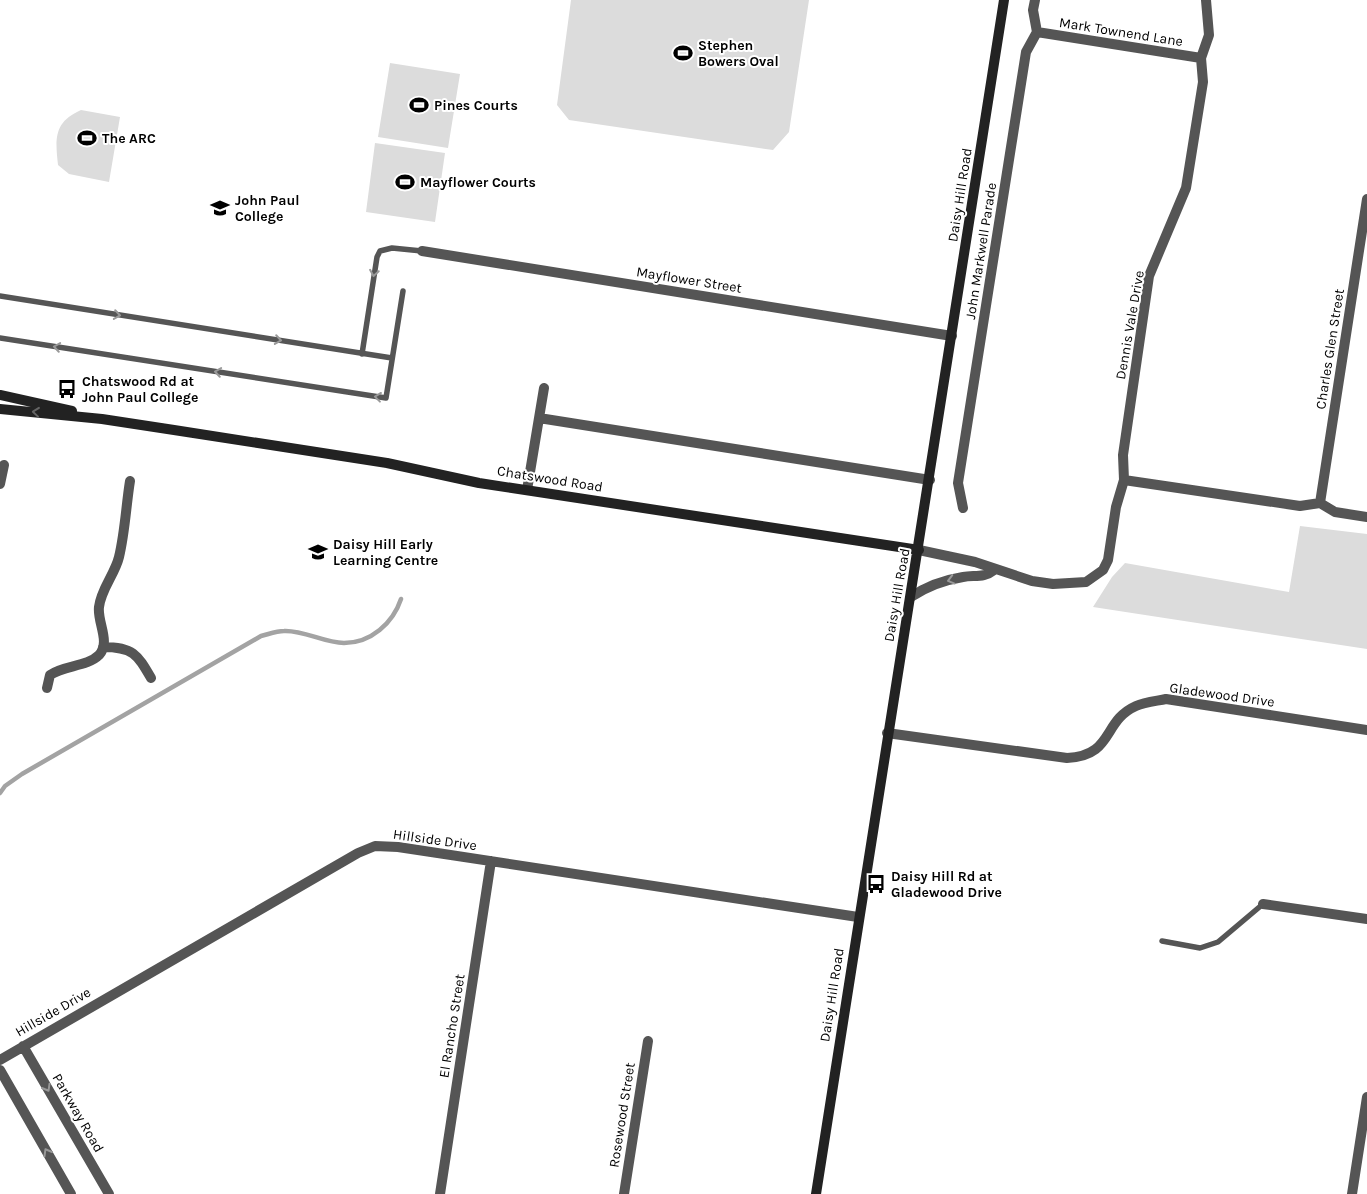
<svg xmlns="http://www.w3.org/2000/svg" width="1367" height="1194" viewBox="0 0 1367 1194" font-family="Karla,sans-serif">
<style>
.green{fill:#dcdcdc}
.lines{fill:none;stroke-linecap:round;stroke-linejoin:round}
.stream{stroke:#a3a3a3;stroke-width:4.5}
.lane{stroke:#555;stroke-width:5.5}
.street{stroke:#555;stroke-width:10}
.secondary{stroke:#222;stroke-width:10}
.oneway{stroke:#999}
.oneway2{stroke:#646464}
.labels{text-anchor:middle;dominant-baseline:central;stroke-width:4;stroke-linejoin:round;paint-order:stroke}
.street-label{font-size:14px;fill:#000;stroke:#fff}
.poi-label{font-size:14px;font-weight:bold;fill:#000;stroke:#fff;text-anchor:start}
</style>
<rect width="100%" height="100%" fill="#fff"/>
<!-- green -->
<path class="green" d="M571 0H809L789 132 773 150 569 120 557 105Z
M390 63 460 74 448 148 378 137Z
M81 110 120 117 109 182 69 174 58 165C55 138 54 122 81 110Z
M375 143 445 153 435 222 366 212Z
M1300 526 1367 534V649L1093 607 1112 577 1125 563 1289 592Z"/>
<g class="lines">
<!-- stream -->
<path class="stream" d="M0 793 5 786 22 774 261 636C269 634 277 631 284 631 304 630 324 643 344 643 371 643 393 623 401 599"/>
<!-- lane -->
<path class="lane" d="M0 296 392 358
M0 338 386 398 403 291
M362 354 377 257 380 251 392 248 422 251
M1162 941 1200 948 1218 942 1263 904"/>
<!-- street -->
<path class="street" d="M1037 32 1201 58
M422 251 952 336
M539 418 544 388
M1124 480 1300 506 1320 503 1335 512 1367 517
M0 484 4 465
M527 490 539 418 930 480
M1320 503 1367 199
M963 508 958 483 1026 52 1037 32 1033 10 1035 0
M919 550 975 562 1032 581 1053 584 1086 582 1103 570 1108 560 1116 507 1124 480 1123 455 1149 276 1186 188 1203 82 1201 58 1209 35 1206 0
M911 597C927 586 944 580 963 577 975 575 984 578 994 570
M103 647C133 647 137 654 151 678
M47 688 50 675C64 665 87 667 99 655 111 642 97 622 99 607 101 589 115 574 119 557 125 532 126 506 130 481
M887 733 1067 758C1114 756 1102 721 1136 706 1145 702 1157 701 1166 699L1367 730
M1263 904 1367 919
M23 1046 109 1194
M0 1060 358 853 375 846 398 847 858 917
M0 1070 71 1194
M440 1194 491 861
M624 1194 648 1041
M1352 1194 1367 1097"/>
<!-- secondary -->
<path class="secondary" d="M0 395 72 411
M0 409 102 419 174 430 387 463 479 483 919 550
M816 1194 1004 0"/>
</g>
<!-- one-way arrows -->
<defs><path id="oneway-chevron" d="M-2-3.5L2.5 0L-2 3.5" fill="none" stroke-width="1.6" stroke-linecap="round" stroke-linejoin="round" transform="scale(1.25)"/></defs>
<g class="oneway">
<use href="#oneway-chevron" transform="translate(374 273) rotate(99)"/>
<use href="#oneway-chevron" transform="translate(117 315) rotate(9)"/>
<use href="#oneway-chevron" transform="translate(278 340) rotate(9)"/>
<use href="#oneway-chevron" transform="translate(57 347) rotate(-171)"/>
<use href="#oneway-chevron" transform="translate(218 372) rotate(-171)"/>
<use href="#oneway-chevron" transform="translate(378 397) rotate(-173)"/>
<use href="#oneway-chevron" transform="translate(951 580) rotate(165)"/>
<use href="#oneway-chevron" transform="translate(47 1088) rotate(60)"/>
<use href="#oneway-chevron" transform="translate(47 1152) rotate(-120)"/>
</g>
<use class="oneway2" href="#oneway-chevron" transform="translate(36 412) rotate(-174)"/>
<!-- icons -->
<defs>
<g id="stadium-bare" transform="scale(1.5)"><path d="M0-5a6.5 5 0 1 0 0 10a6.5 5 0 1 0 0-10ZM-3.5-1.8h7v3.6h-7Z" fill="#000" stroke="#fff" stroke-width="2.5" paint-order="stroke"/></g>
<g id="school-bare" transform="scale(1.5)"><path d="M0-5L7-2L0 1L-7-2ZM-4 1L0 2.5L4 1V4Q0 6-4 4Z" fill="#000" stroke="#fff" stroke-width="2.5" paint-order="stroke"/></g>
<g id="bus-bare" transform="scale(1.5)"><path d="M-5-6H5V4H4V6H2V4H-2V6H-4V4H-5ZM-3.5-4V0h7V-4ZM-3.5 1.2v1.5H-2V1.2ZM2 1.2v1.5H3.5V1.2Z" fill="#000" stroke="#fff" stroke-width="2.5" paint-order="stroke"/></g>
</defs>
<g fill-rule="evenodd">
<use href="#stadium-bare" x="683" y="53"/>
<use href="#stadium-bare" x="419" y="105"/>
<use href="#stadium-bare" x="87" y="138"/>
<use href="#stadium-bare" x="405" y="182"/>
<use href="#school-bare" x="220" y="208"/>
<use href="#bus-bare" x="67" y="389"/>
<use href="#school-bare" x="318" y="552"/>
<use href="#bus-bare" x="876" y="884"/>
</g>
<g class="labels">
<!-- street labels -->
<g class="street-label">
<text transform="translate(1121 32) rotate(9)">Mark Townend Lane</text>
<text transform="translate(960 195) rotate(-81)">Daisy Hill Road</text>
<text transform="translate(981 251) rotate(-81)">John Markwell Parade</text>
<text transform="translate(689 280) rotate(9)">Mayflower Street</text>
<text transform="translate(1130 325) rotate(-80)">Dennis Vale Drive</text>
<text transform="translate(1330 349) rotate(-81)">Charles Glen Street</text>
<text transform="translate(550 479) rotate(9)">Chatswood Road</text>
<text transform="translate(897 595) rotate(-80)">Daisy Hill Road</text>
<text transform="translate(1222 695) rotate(8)">Gladewood Drive</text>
<text transform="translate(435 840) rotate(8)">Hillside Drive</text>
<text transform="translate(832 995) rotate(-81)">Daisy Hill Road</text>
<text transform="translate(53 1012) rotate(-30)">Hillside Drive</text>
<text transform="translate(452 1026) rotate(-81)">El Rancho Street</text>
<text transform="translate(78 1113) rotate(60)">Parkway Road</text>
<text transform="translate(622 1115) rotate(-81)">Rosewood Street</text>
</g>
<!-- poi labels -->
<g class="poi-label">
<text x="698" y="45">Stephen<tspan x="698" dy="16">Bowers Oval</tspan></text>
<text x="434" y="105">Pines Courts</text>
<text x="102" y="138">The ARC</text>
<text x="420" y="182">Mayflower Courts</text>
<text x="235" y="200">John Paul<tspan x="235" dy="16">College</tspan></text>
<text x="82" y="381">Chatswood Rd at<tspan x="82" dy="16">John Paul College</tspan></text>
<text x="333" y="544">Daisy Hill Early<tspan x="333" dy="16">Learning Centre</tspan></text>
<text x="891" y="876">Daisy Hill Rd at<tspan x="891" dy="16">Gladewood Drive</tspan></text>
</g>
</g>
</svg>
